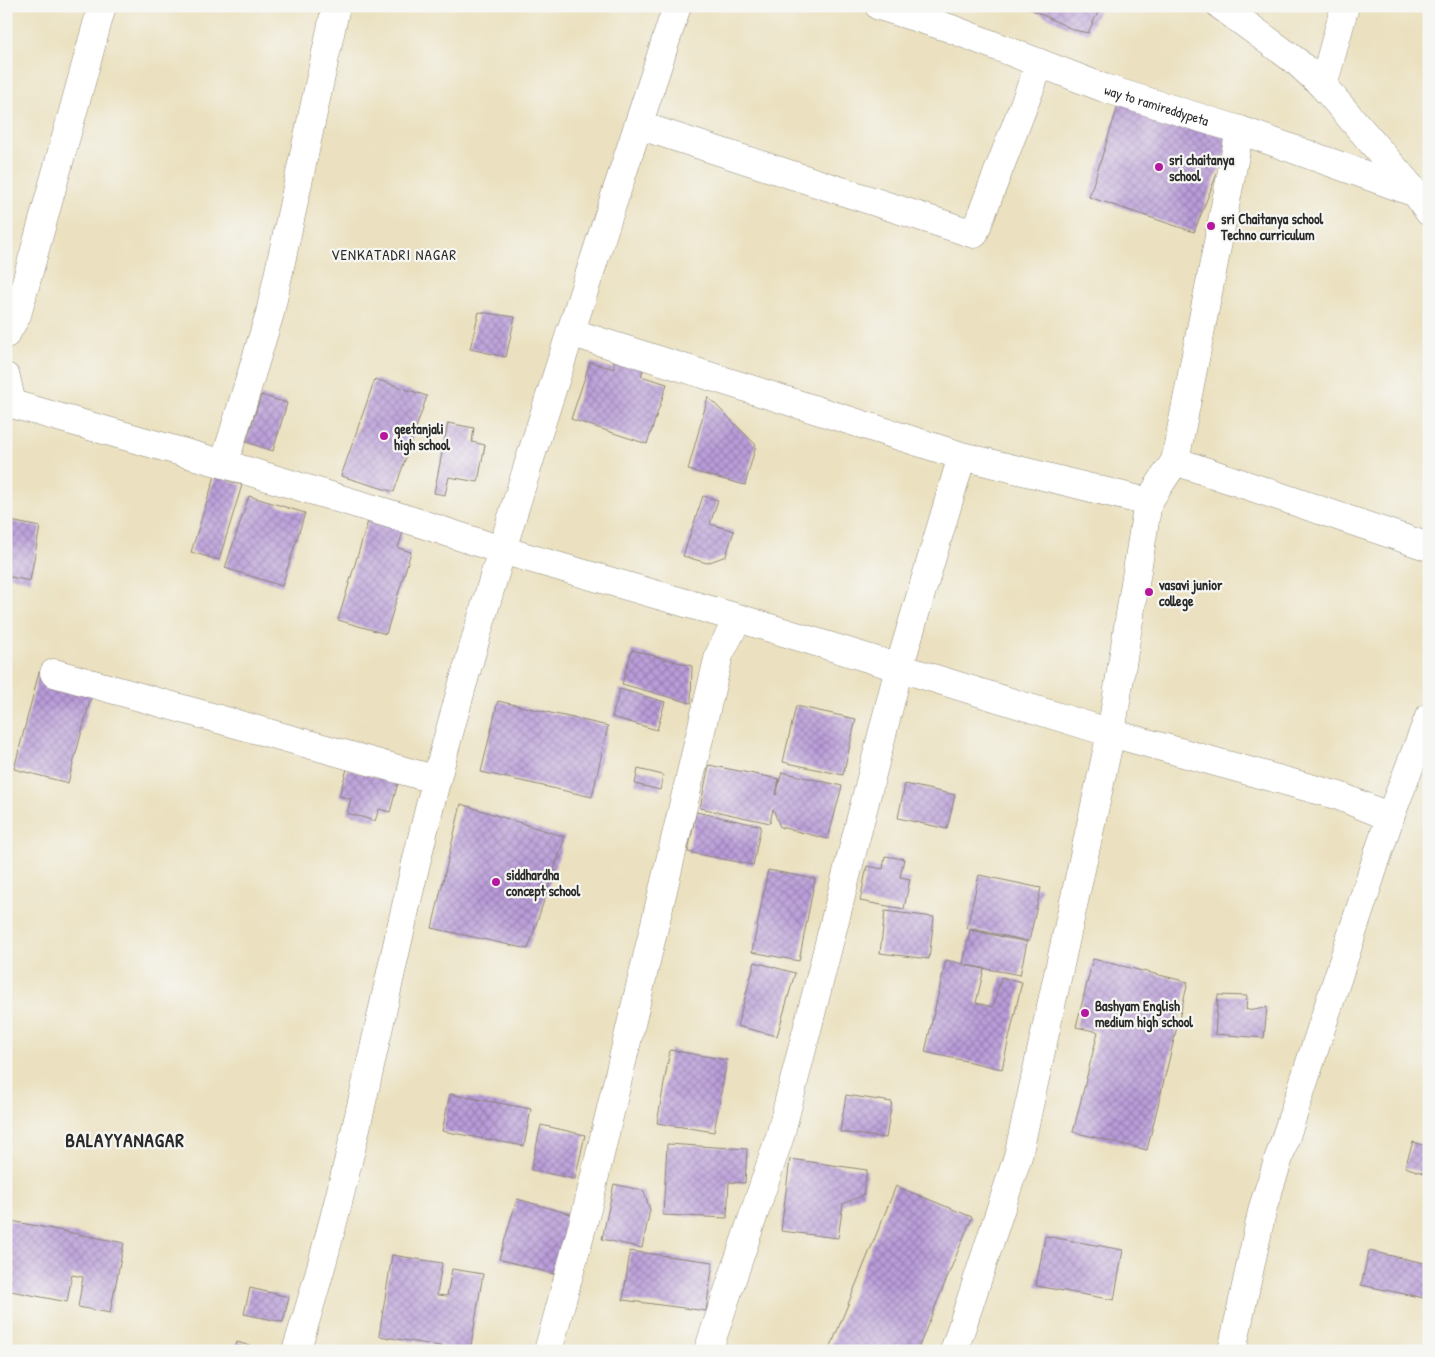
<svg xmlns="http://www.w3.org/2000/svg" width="1435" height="1357" viewBox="0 0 1435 1357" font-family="'Patrick Hand',sans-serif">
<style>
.building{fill:url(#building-cross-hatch)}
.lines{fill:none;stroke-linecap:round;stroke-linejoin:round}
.minor-casing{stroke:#8b8676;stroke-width:29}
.tertiary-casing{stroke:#8b8676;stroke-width:29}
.minor{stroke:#fff;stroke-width:28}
.tertiary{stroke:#fff;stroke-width:28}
.poi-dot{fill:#b5179e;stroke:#f6f6f2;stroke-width:2}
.labels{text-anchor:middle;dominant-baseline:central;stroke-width:4.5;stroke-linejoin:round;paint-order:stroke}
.street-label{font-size:14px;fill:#2b2b2b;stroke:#f6f6f2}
.poi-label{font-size:14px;font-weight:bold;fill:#2b2b2b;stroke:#f6f6f2;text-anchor:start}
.neighbourhood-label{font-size:15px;letter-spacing:1px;fill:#2b2b2b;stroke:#f6f6f2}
.district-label{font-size:19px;font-weight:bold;letter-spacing:1px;fill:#2b2b2b;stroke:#f6f6f2}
</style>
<defs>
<pattern id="building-cross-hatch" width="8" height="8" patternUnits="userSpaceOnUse" patternTransform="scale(1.25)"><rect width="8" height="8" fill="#b99cd9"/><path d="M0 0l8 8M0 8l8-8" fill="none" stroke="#977fb0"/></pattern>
</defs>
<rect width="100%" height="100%" fill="#f6f6f2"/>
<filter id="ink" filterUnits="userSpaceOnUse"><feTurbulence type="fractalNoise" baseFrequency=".02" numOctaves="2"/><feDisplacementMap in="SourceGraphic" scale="10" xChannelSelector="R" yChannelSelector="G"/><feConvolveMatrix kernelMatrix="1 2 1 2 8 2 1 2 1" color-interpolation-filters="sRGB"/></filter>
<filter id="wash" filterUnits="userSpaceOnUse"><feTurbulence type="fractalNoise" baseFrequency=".0096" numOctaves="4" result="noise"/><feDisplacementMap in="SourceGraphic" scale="20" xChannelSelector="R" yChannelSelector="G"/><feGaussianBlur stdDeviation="1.12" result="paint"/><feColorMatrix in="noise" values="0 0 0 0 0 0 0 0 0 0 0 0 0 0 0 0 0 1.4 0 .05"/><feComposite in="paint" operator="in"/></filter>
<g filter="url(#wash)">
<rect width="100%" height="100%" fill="#ebe1c0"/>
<g id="blocks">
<!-- building -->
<path class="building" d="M1024 6H1101L1088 33 1074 30Z
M1120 100 1232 136 1194 232 1089 197Z
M479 312 515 317 506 357 470 349Z
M614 357 644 367 641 376 667 384 647 444 571 419 590 362 614 369Z
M375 379 427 396 394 492 341 476Z
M261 395 287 403 273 451 246 442Z
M708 397 756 445 745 485 688 470Z
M448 423 474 428 472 442 485 445 478 482 449 477 445 495 434 493Z
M215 476 242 485 219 560 191 552Z
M249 496 305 513 282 586 225 568Z
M703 496 718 500 710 524 734 531 726 556 707 563 683 556Z
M372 508 407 519 398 548 411 552 386 634 338 620Z
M6 520 40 527 30 581 6 576Z
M632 650 692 666 691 703 622 684Z
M39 672 94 686 68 783 14 769Z
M620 689 665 702 657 730 612 717Z
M498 701 608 726 592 797 481 772Z
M796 706 856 719 843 775 783 762Z
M709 765 779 779 776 795 782 772 842 786 828 839 780 827 773 809 770 823 700 808Z
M347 769 398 783 390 812 379 809 375 821 347 813 351 799 339 796Z
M638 769 663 775 660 790 635 784Z
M905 784 955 795 947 829 898 818Z
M461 804 565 837 528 949 432 928Z
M696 812 761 826 753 865 688 852Z
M885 856 904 859 900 877 910 879 904 909 860 901 867 866 883 869Z
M768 870 815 879 799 961 752 952Z
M979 875 1041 888 1029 941 967 928Z
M885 911 934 917 929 959 880 953Z
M970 930 1027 942 1020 975 966 965 984 969 976 1003 993 1007 1001 977 1022 982 1002 1069 925 1052 946 960 963 964Z
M1093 959 1188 982 1147 1150 1073 1132 1098 1032 1076 1027Z
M755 962 795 973 777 1036 737 1026Z
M1218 995 1247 996 1246 1010 1267 1007 1264 1038 1215 1034Z
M670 1050 727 1060 714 1132 657 1123Z
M450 1094 531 1109 524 1146 442 1131Z
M846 1095 892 1102 886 1138 840 1132Z
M541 1125 585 1135 575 1179 531 1170Z
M1413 1142 1429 1147V1175L1405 1167Z
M667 1144 747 1149 745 1183 729 1182 727 1218 663 1215Z
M790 1159 867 1170 863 1195 843 1204 838 1238 781 1231Z
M614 1184 644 1191 650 1210 642 1248 602 1239Z
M896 1186 972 1217 917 1351H829Z
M517 1199 574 1215 557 1275 499 1259Z
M6 1220 124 1243 110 1313 78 1307 83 1277 72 1275 67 1302 6 1290Z
M1045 1236 1123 1250 1114 1300 1036 1286Z
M630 1251 713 1262 706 1311 623 1300Z
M1369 1251 1429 1264V1299L1361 1285Z
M392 1255 442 1263 437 1295 447 1296 452 1269 483 1274 470 1351 379 1336Z
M250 1288 289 1297 283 1322 244 1314Z
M237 1342 263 1350V1351H235Z"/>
</g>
</g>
<g filter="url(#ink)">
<use href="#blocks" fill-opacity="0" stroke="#8b8676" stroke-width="1"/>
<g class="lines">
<!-- minor casing -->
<g class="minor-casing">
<path id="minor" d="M1323 86 1345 6
M638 125 974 234 1040 63
M570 332 962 456 1148 502
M6 334 17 315 102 6
M6 377 12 404 224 464 407 519 501 550 738 618 1111 733 1339 796 1390 817
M1175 461 1429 547
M224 464 270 313 336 6
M54 673 437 780
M296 1351C356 1164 387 968 437 778 506 517 594 263 677 6
M548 1351 587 1209 719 655 738 618
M708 1351 780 1136 899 668 962 456
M954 1351 1018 1156 1111 733 1148 502 1175 461 1240 130
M1232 1351 1263 1207 1390 817 1429 717"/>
</g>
<!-- tertiary casing -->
<g class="tertiary-casing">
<g id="tertiary">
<path id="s1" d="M879 6 949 28 1104 88 1240 130 1416 193 1429 212"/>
<path d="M1221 6 1297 62 1323 86 1415 192"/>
</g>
</g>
<!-- minor -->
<use href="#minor" class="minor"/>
<!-- tertiary -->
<use href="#tertiary" class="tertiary"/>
</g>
</g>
<!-- markers -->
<g class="poi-dot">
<circle cx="1159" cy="167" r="5"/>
<circle cx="1211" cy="226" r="5"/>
<circle cx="384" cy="436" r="5"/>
<circle cx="1149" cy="592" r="5"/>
<circle cx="496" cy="882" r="5"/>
<circle cx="1085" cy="1013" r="5"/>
</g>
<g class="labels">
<!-- street labels -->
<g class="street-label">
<text stroke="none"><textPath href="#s1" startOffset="295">way to ramireddypeta</textPath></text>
</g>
<!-- poi labels -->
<g class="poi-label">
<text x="1169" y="159">sri chaitanya<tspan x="1169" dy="16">school</tspan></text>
<text x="1221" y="218">sri Chaitanya school<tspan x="1221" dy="16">Techno curriculum</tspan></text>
<text x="394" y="428">geetanjali<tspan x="394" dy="16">high school</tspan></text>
<text x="1159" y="584">vasavi junior<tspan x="1159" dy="16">college</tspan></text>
<text x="506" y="874">siddhardha<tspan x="506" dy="16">concept school</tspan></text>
<text x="1095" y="1005">Bashyam English<tspan x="1095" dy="16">medium high school</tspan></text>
</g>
<!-- neighbourhood labels -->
<g class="neighbourhood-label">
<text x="394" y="254">VENKATADRI NAGAR</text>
</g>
<!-- district labels -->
<g class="district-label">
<text x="125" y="1140">BALAYYANAGAR</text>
</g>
</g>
<!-- margin -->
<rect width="1435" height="1357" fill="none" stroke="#f6f6f2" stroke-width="25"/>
</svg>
